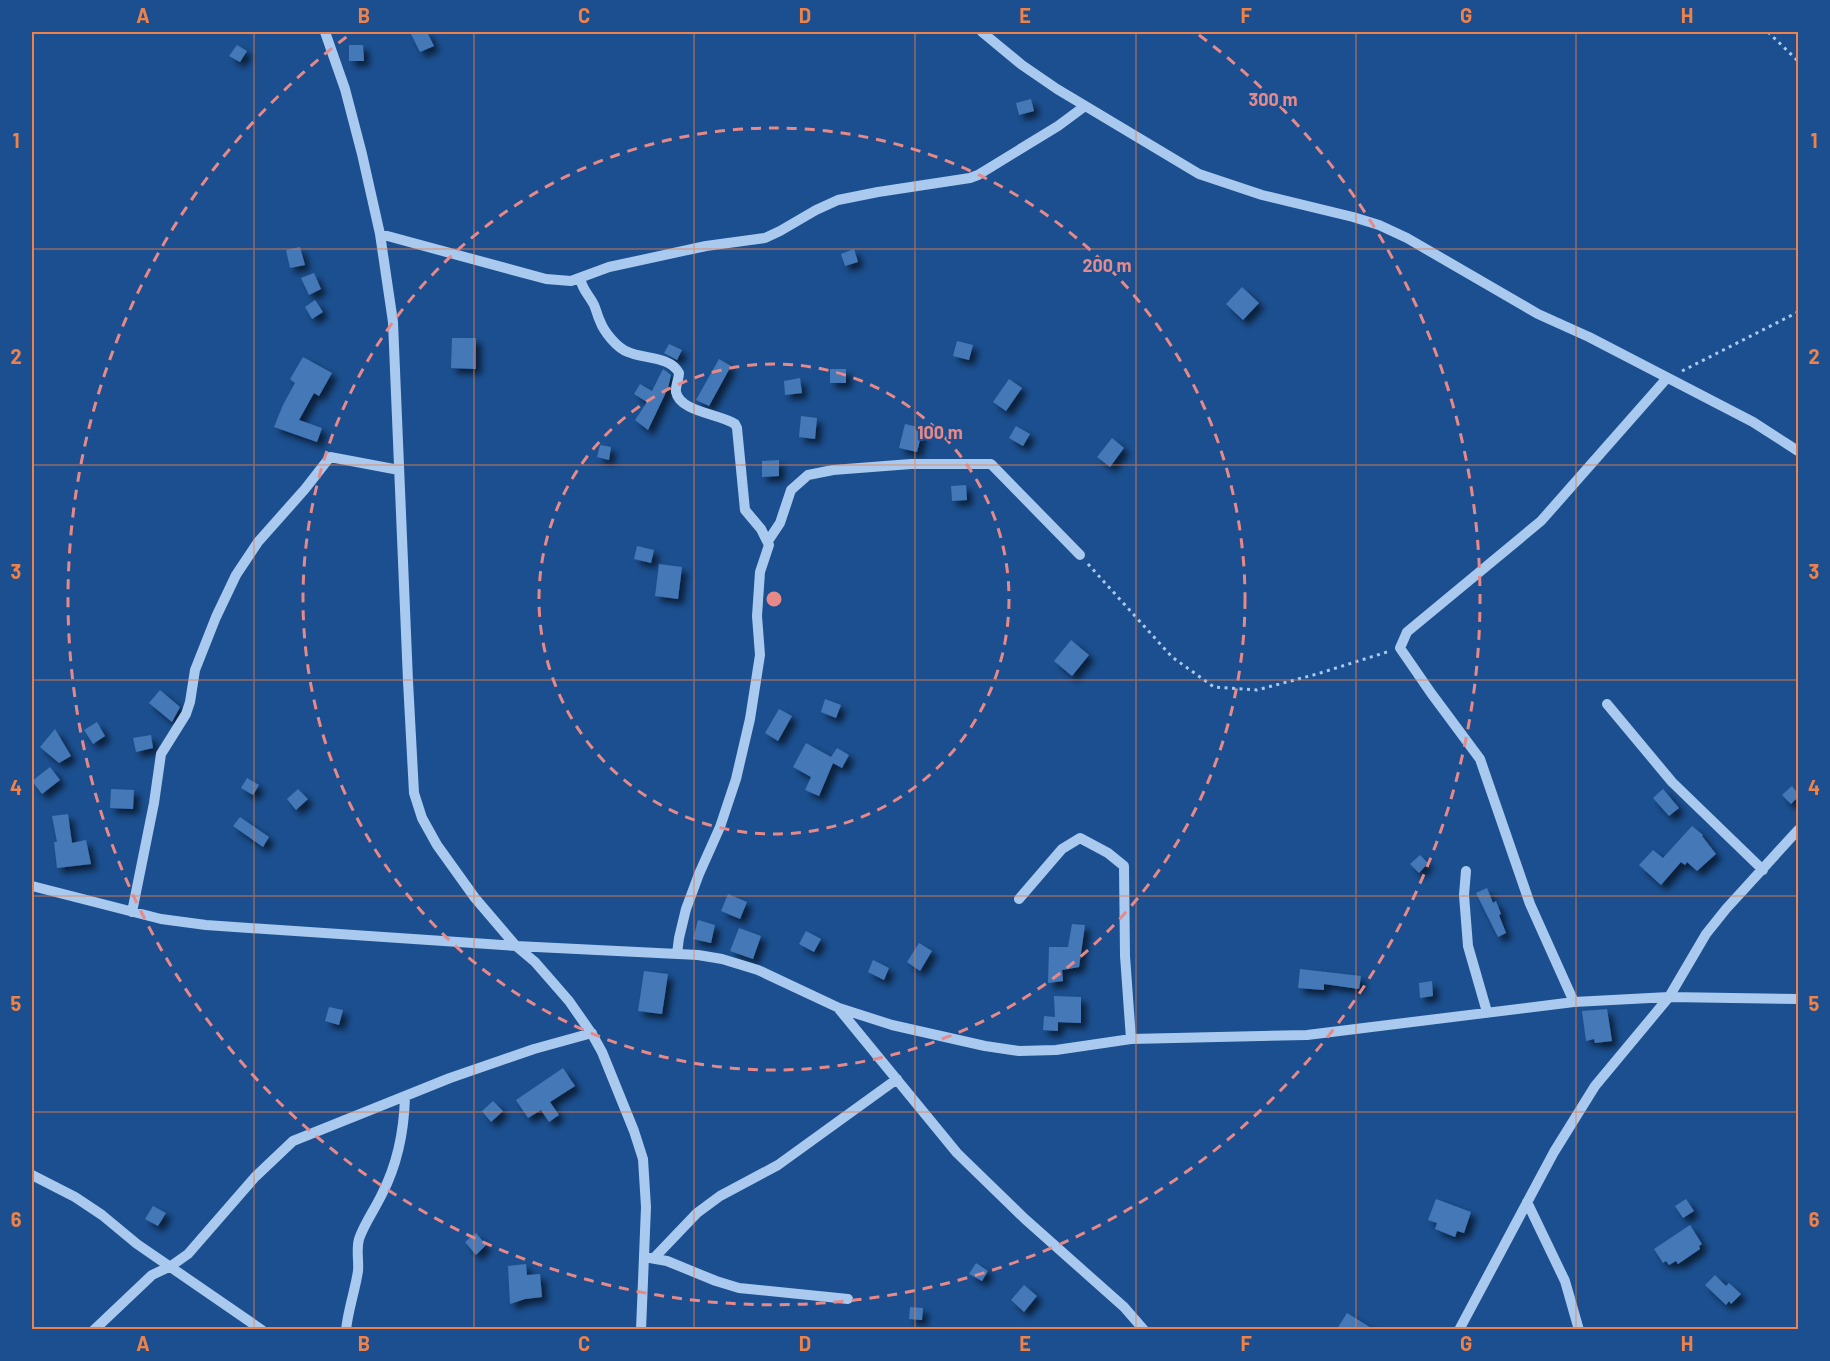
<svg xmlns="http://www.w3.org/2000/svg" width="1830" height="1361" viewBox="0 0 1830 1361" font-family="Barlow,sans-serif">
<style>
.building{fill:#4478b7;filter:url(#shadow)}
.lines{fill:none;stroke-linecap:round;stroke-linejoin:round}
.path{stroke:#a9c9ee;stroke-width:3;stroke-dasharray:3 4.5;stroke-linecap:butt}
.minor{stroke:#a9c9ee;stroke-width:10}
.grid{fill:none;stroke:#ee8249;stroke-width:1.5;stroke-opacity:0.55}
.ring{fill:none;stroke:#e88989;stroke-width:3;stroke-dasharray:10 8}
.centre{fill:#e88989;stroke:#1b4f8f;stroke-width:3}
.ring-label{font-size:18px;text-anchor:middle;font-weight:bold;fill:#e88989;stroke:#1b4f8f;stroke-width:4.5;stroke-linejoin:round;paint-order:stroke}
.neatline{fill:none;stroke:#ee8249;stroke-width:2}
.grid-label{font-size:20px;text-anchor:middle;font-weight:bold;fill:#ee8249}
</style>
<defs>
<filter id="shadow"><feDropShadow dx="5.5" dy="5.5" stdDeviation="3" flood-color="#0009"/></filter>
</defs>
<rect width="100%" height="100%" fill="#1b4f8f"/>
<!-- building -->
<path class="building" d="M410 32H427L434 46 420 52Z
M237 45 247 51 240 62 229 56Z
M349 45H363L364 61H349Z
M1031 99 1034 111 1019 115 1016 103Z
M300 247 305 265 290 268 286 250Z
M854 249 858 262 845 266 841 254Z
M314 273 321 289 309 295 301 278Z
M1242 287 1259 303 1243 320 1226 304Z
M315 300 323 312 312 319 305 307Z
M452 338H476V369L451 368Z
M957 341 973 345 969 360 953 356Z
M669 344 682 350 677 360 664 353Z
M303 357 332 373 319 396 314 393 299 420 322 428 317 442 274 427 283 405 295 383 290 379Z
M719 359 731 366 709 406 696 400Z
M663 369 671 375 668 388 648 430 635 420 647 402 634 394 640 384 652 391Z
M830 369H846V383H830Z
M800 378 802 393 785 395 784 381Z
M1009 379 1022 388 1006 411 993 402Z
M801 416 817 418 815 439 799 437Z
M905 424 923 428 917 452 899 448Z
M1016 426 1030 434 1023 446 1009 438Z
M1112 438 1124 448 1110 467 1097 457Z
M600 445 611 447 609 460 597 457Z
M779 460V476L762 477V461Z
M966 485 967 500 952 501 951 486Z
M637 546 654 550 651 563 634 559Z
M659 564 682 567 678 599 655 596Z
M1071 640 1089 655 1072 676 1054 661Z
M160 690 180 707 172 722 149 703Z
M825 699 841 705 836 718 821 712Z
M779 709 792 716 778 741 765 733Z
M97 722 105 736 93 744 84 730Z
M55 729 71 756 59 763 40 747Z
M151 735 153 748 136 752 133 738Z
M806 743 831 757 837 748 849 755 842 768 833 763 819 796 805 790 811 777 793 767Z
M50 767 60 780 42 794 32 781Z
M247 778 259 785 253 795 241 788Z
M1792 786 1798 794V797L1791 804 1782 795Z
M111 789 134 790 133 809 110 808Z
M298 789 308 799 296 810 287 799Z
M1663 789 1679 808 1669 816 1653 798Z
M68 814 72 843 86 840 91 864 57 868 54 842H57L52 816Z
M240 817 269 837 263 847 233 826Z
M1692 826 1703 835 1702 836 1716 854 1697 871 1687 862 1685 865 1681 862 1661 885 1639 865 1653 850 1663 858Z
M1420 855 1428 863 1419 873 1410 864Z
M1487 888 1493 903 1496 901 1501 914 1499 915 1506 933 1498 937 1476 893Z
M728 894 747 902 740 919 721 911Z
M698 920 715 925 711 943 693 939Z
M1072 924 1085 925 1079 967 1062 970 1063 981 1048 983 1049 947H1068Z
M739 928 761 936 753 959 730 951Z
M806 931 821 939 814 952 799 944Z
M919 943 932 951 920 971 907 962Z
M873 960 889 968 884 980 868 972Z
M1300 969 1361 976 1359 989 1324 984V990L1298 988Z
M644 971 668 974 662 1014 638 1011Z
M1432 981 1433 996 1420 998 1419 983Z
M1054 996 1081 997V1023L1058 1022V1031L1043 1030 1044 1016 1055 1017Z
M329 1007 343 1010 339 1025 325 1021Z
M1607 1009 1612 1041 1595 1043 1594 1039 1586 1041 1582 1011Z
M563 1068 575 1086 550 1102 559 1115 549 1122 541 1110 528 1118 516 1100Z
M493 1101 503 1111 491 1122 482 1111Z
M1436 1199 1471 1212 1464 1233 1457 1231 1455 1237 1435 1229 1437 1223 1428 1220Z
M1686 1199 1694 1211 1683 1218 1675 1206Z
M153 1206 166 1213 158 1226 145 1219Z
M1690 1225 1702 1244 1699 1246 1700 1249 1678 1264 1676 1261 1669 1265 1666 1261 1663 1263 1654 1249Z
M476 1233 486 1245 476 1255 465 1242Z
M976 1263 988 1271 982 1281 969 1274Z
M526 1264 527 1275 540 1274 542 1297 525 1299 510 1304 508 1266Z
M1715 1275 1726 1286 1729 1283 1741 1294 1731 1304 1729 1301 1726 1305 1705 1285Z
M1024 1285 1037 1296 1024 1312 1011 1300Z
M910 1307 923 1308 922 1320 909 1319Z
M1347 1313 1373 1329H1337Z"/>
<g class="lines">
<!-- path -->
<path class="path" d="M1768 32 1798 61
M1682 371 1798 312
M1088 564 1172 657 1214 687 1257 690 1317 674 1387 652"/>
<!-- minor -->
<path class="minor" d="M325 32 345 89 362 154 380 234 393 322 408 681 414 793 422 818 437 845 475 898 516 946 535 962 569 1001 592 1034 602 1052 634 1131 643 1159 646 1207 641 1330
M982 32 1022 65 1057 89 1199 174 1262 195 1353 217 1379 225 1407 238 1538 314 1589 337 1753 422 1798 451
M380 234 546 279 571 281 609 267 706 246 765 238 780 231 816 210 838 200 878 192 970 178 978 175 1058 126 1085 106
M580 278C582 289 588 294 593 303 596 308 597 315 600 321 604 332 617 348 628 352 643 359 670 356 679 373 679 379 675 386 676 392 680 412 720 414 735 424L737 428 745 510 761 529 769 545 760 572 757 616 760 655 750 719 736 779 720 827 699 874 686 909 679 938 677 954
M768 541 780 523 791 490 808 475 833 470 911 464H991L1080 555
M1607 704 1672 782 1763 870
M1466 871 1464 895 1468 946 1487 1012
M32 886 161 919 206 925 516 946 698 955 722 959 758 970 839 1008 892 1025 985 1046 1019 1051 1056 1050 1131 1039 1307 1035 1574 1002 1669 997 1798 999
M1019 899 1062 849 1080 838 1108 853 1124 866 1125 956 1131 1039
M132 912 154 803 161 754 186 714 190 702 195 670 216 617 236 575 258 542 305 489 330 457 399 470
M1574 1002 1530 904 1480 759 1431 693 1400 648 1407 632 1541 521 1667 378
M839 1009 957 1153 1025 1219 1124 1307 1144 1330
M32 1175 75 1197 102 1215 137 1244 262 1330
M1527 1202 1565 1281 1579 1330
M650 1258 667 1261 716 1281 739 1288 848 1299
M654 1258 697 1213 720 1196 778 1165 897 1079
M94 1330 152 1275 171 1266 188 1254 255 1177 293 1141 450 1078 534 1049 592 1033
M346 1330C348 1310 355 1291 358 1271 359 1260 356 1250 359 1239 364 1224 375 1209 382 1194 398 1163 404 1132 405 1097
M1459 1330 1554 1152 1595 1086 1669 997 1706 934 1726 909 1798 830"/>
</g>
<!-- grid -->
<path class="grid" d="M254 32V1330M474 32V1330M694 32V1330M915 32V1330M1136 32V1330M1356 32V1330M1576 32V1330M32 249H1798M32 465H1798M32 680H1798M32 896H1798M32 1112H1798"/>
<!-- distance rings -->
<g class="ring">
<circle cx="774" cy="599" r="235"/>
<circle cx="774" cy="599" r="471"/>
<path d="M1199 35A706 706 0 1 1 349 35"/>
</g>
<circle cx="774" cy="599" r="9" class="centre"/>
<g class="ring-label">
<text x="1273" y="106">300 m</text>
<text x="1107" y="272">200 m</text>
<text x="940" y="439">100 m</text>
</g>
<!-- border -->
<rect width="1830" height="1361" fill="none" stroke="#1b4f8f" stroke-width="66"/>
<rect x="33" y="33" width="1764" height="1295" class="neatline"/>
<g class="grid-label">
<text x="143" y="23">A</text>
<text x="364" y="23">B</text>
<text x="584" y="23">C</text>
<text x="805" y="23">D</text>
<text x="1025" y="23">E</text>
<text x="1246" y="23">F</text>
<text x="1466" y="23">G</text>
<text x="1687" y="23">H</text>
<text x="16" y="148">1</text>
<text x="1814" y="148">1</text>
<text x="16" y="364">2</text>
<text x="1814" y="364">2</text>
<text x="16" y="579">3</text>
<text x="1814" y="579">3</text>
<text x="16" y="795">4</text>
<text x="1814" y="795">4</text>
<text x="16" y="1011">5</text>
<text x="1814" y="1011">5</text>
<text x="16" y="1227">6</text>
<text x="1814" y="1227">6</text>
<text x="143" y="1351">A</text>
<text x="364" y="1351">B</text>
<text x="584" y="1351">C</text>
<text x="805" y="1351">D</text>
<text x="1025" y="1351">E</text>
<text x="1246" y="1351">F</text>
<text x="1466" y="1351">G</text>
<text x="1687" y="1351">H</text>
</g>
</svg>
